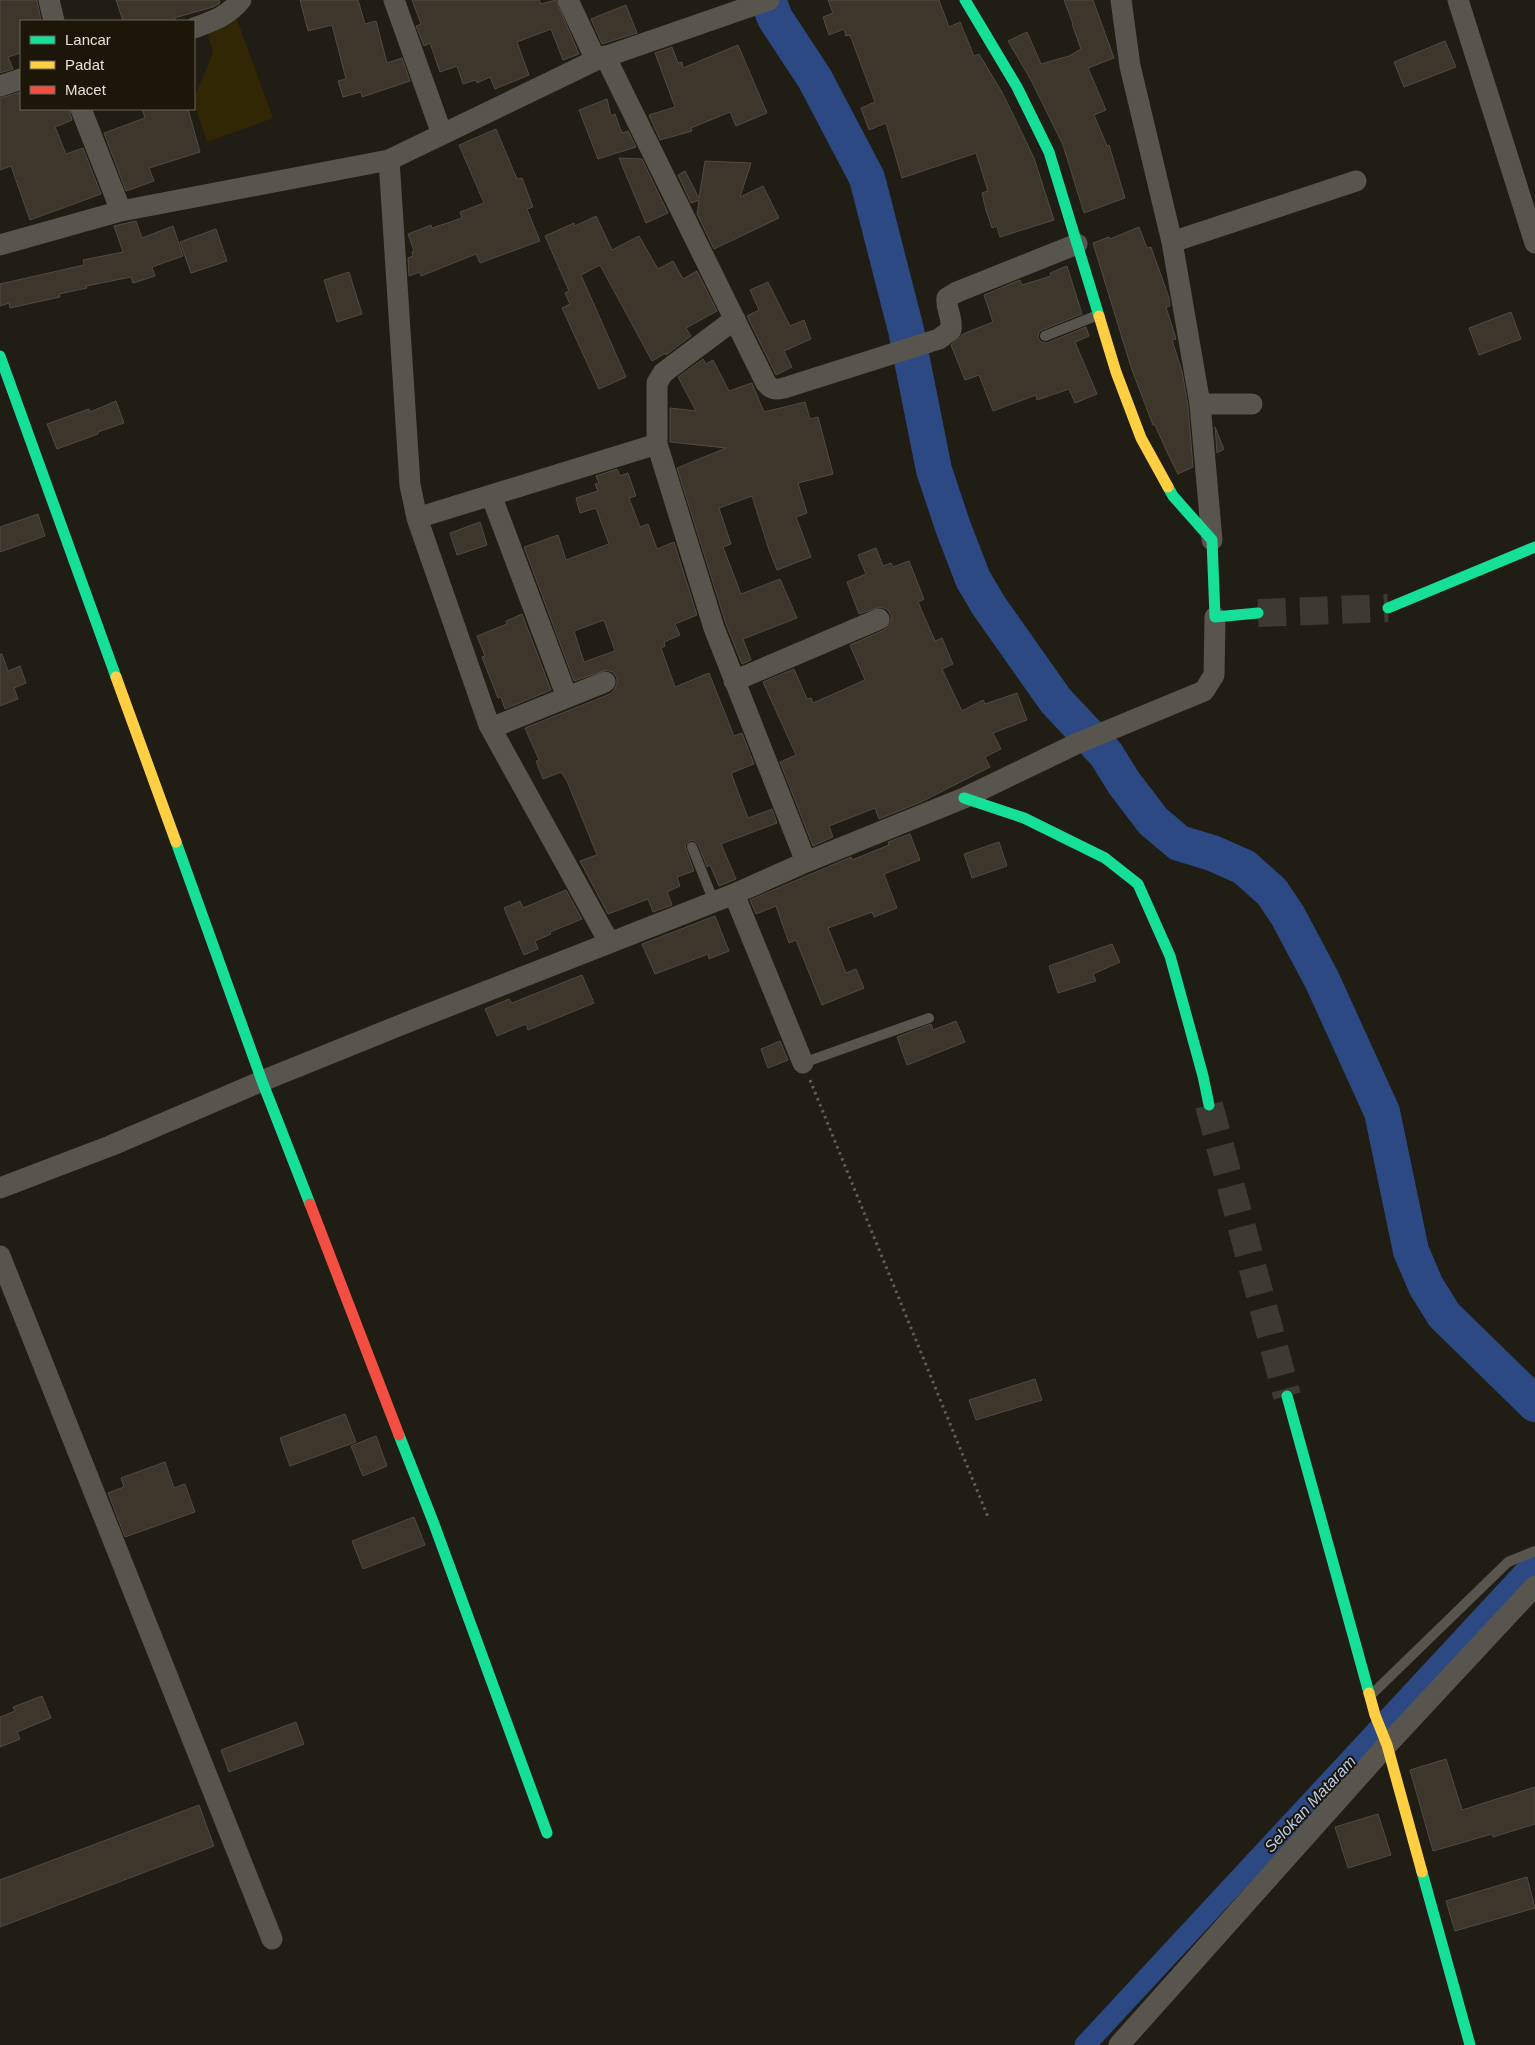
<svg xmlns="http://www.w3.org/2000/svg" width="1535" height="2045" viewBox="0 0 1535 2045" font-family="Helvetica,sans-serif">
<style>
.green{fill:#322704}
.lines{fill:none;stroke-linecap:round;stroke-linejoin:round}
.canal{stroke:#2d4983;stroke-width:21}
.river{stroke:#2d4983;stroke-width:36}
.building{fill:#3c372a;stroke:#4f4c45;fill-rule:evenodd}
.secondary-tunnel{stroke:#3d3a32;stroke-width:28;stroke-dasharray:28 14;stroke-linecap:butt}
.path{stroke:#605e58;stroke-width:3;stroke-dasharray:2.5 4;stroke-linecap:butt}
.lane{stroke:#58554f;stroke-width:10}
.street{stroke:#58554f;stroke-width:21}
.fast{stroke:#16e098;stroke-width:11}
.slow{stroke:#ffcf43;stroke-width:11}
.jam{stroke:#f24e42;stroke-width:11}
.labels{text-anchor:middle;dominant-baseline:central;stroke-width:4;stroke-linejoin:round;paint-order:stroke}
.water-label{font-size:16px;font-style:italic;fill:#b9cdf3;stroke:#1b1608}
</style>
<rect width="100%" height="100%" fill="#201d15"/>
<!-- green -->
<path class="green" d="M236 17 273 118 207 142 194 103V98L213 53 207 30Z"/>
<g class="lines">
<!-- canal -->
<path class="canal" d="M1085 2045 1525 1571 1535 1564"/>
<!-- river -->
<path class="river" d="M768 0 775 18 815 79 867 178 906 330 934 470 953 527 973 579 989 606 1056 701 1106 754 1124 783 1153 821 1179 843 1212 853 1244 867 1272 892 1288 916 1322 980 1382 1112 1411 1251 1426 1286 1444 1315 1535 1404"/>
</g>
<!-- building -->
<path class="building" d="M0 0H37L41 21H21V53L8 57 13 69 0 73Z
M116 0H219L220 3 213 7 174 18 176 21H123Z
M300 0H358L365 24 376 21 387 63 402 58 410 81 362 97 361 92 343 97 338 81 346 79 332 25 308 31Z
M412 0H539L541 4 556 0 579 54 563 60 551 29 517 42 529 75 495 89 490 77 477 83 476 80 463 84 457 66 440 72 430 43 424 46 416 26 421 24Z
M828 0H939L949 27 960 22 974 56 979 54 1003 94 1034 158 1054 220 1000 237 997 226 992 228 986 210 982 193 988 191 976 153 902 178 886 123 869 130 861 108 875 102 850 35 846 36 844 29 829 35 823 17 833 13Z
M1064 0H1093L1114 58 1088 68 1106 110 1094 115 1107 146 1109 145 1125 198 1084 213 1063 145 1031 80 1008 41 1027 32 1041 64 1069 56 1081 49 1072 24H1073Z
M626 5 637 33 602 44 591 19Z
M1445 41 1456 67 1404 87 1394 62Z
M738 45 767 113 736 126 730 112 691 128 692 131 660 140 649 115 675 107 655 53 672 47 678 63 682 62 683 68Z
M21 92V109H69L72 120 55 127 66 154 83 148 101 194 30 220 11 166 0 170V98Z
M607 99 611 116 615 114 622 133 628 131 636 147 598 159 579 110Z
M142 109H188L200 152 149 168 154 181 126 191 104 133 145 118Z
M496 129 517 179 522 178 533 207 527 209 540 241 480 263 476 254 421 276 420 272 409 276 408 258 413 256 412 252 414 251 408 234 431 225 432 228 462 218 460 212 484 203 459 145Z
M619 158 642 159 668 213 646 223Z
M705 161 751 163 740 197 763 186 779 218 714 249 697 214 699 200 691 203 678 175 685 171 699 198Z
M596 216 612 250 639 236 658 269 673 261 683 279 697 271 717 311 686 328 691 336 666 355V353L652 361 600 265 581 275 626 377 599 389 562 308 570 304 565 293 569 291 545 236 574 223 575 226Z
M136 221 142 238 173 226 183 256 152 267 155 276 133 283 131 277 86 286 87 288 59 294 60 297 10 308 9 303 0 306V284L84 265 83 260 123 252 114 226Z
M1139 227 1147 248 1151 247 1169 298 1170 306 1166 307 1176 339 1172 340 1182 371 1188 406 1193 467 1178 474 1168 454 1155 425H1153L1131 367 1093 243 1109 237 1110 239Z
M216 229 227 261 191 273 180 242Z
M1067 266 1082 314 1042 330 1039 332 1038 338 1041 342 1047 343 1086 327 1089 336 1075 342 1097 394 1075 403 1069 389 1037 400 1036 395 993 411 979 375 965 380 951 345 963 334 993 322 984 295 1020 280 1022 285 1051 276 1050 273Z
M349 272 362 314 337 322 324 280Z
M768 282 790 326 804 320 811 339 784 351 792 367 776 375 747 316 759 310 750 290Z
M1511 312 1521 339 1479 355 1469 328Z
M703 359 706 364 713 360 729 391 752 383 764 412 805 402 810 419 818 417 833 474 798 483 807 513 796 517 811 557 777 570 769 550 752 496 719 508 731 544 723 547 741 594 780 579 797 618 743 639 751 660 742 664 726 624 677 468 726 448 670 442V408L696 411 678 377Z
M116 401 124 423 98 432V434L57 449 47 424 89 409 90 412Z
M1215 427 1224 449 1217 453Z
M617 469 620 476 628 473 636 496 629 498 640 527 648 524 657 549 674 542 697 615 675 624 680 635 664 642 665 646 661 648 675 687 709 673 734 736 742 733 754 764 731 773 748 818 772 809 777 823 721 844 736 879 719 886 710 865 707 867 698 844 693 840 689 841 685 846 686 849 694 871 677 877 680 886 667 892 672 905 653 912 648 899 608 914 580 861 597 855 567 781 561 772 543 779 536 761 539 760 525 728 610 694 614 690 617 684V678L613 672 606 670 574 681 524 547 558 535 566 560 609 544 596 508 580 513 576 498 598 491 595 484 599 483 596 476ZM604 620 615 651 584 662 574 631Z
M38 514 45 536 0 552V527Z
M480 522 487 545 457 555 450 533Z
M876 548 883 566 891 563 893 567 909 561 924 599 918 602 935 641 942 638 953 664 942 669 962 711 983 700 985 704 1017 693 1027 720 993 733 1001 749 985 757 990 767 921 802 879 819 875 808 829 826 833 837 813 846 780 762 796 755 763 682 794 669 807 699 811 698 813 703 865 680 850 645 884 630 891 621V615L887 609 880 607 859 614 847 582 866 574 858 555Z
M522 614 551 690 505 709 501 697 498 698 489 675 482 657 485 656 477 636 507 624 506 621Z
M0 654H2L8 671 20 666 26 683 14 688 18 699 0 706Z
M910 834 920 860 884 874 897 908 874 917 872 912 828 928 846 973 856 969 864 988 822 1005 796 940 789 943 776 906 756 914 750 900 851 857 852 860 889 845 888 842Z
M999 842 1007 866 972 878 964 854Z
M566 890 582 919 550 932 551 934 535 941 538 949 524 955 504 908 520 901 523 908Z
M715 916 729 951 709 959 708 954 655 974 642 944Z
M1112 944 1120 962 1093 974 1096 981 1058 993 1049 966Z
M582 975 594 1003 528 1030 526 1024 497 1036 485 1009 509 999 512 1003Z
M956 1021 965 1042 907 1065 897 1037 931 1024 933 1030Z
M780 1041 788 1060 768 1068 761 1049Z
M1035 1379 1042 1400 976 1420 969 1400Z
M345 1414 356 1442 290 1466 280 1438Z
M376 1436 387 1466 363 1476 351 1446Z
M165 1462 174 1488 185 1484 195 1512 125 1537 108 1493 124 1487 121 1478Z
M414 1517 425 1545 363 1569 352 1541Z
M42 1696 51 1718 17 1732 20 1739 0 1747V1717L15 1711 13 1707Z
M296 1722 304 1744 229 1772 221 1750Z
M1446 1759 1462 1810 1535 1787V1824L1493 1837 1492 1834 1433 1851 1410 1770Z
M199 1805 214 1846 0 1927V1880Z
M1378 1814 1391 1855 1348 1868 1335 1827Z
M1527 1877 1535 1908 1455 1931 1446 1901Z"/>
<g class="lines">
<!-- secondary-tunnel -->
<path class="secondary-tunnel" d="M1258 613 1388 608
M1209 1105 1287 1396"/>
<!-- path -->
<path class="path" d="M810 1080 988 1517"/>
<!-- lane -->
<path class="lane" d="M1045 336 1098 315
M692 847 714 902
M803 1063 929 1018
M1371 1695 1508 1562 1535 1551"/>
<!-- street -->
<path class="street" d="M49 0 54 21
M394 0 442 134
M568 0 596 60
M1121 0 1130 66 1172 242 1200 404 1212 540
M1458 0 1535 243
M194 28C213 21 228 16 241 0
M605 56 766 383C772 390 775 390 784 388L939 339 951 330C953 316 945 308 947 298L957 292 1077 244
M0 86 21 79
M81 109 121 211
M389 160 410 485 417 518 489 725 609 942
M1172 242 1356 181
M0 245 121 211 389 160 596 60 769 0
M735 319 663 373 657 383V444L714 628 806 862
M1200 404H1252
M491 495 567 697
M417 518 657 444
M734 681 879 619
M491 728 605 682
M734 894 803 1063
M0 1188 110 1146 262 1081 408 1022 734 894 806 862 964 798 1078 743 1204 691 1214 675 1215 617
M0 1256 272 1939
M1119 2045 1387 1745 1535 1586"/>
<!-- fast -->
<path class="fast" d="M965 0 1017 87 1049 152 1099 316
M0 356 116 677
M1168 487 1173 496 1212 540 1215 617 1258 613
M1388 608 1535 547
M964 798 1024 818 1105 858 1138 884 1170 956 1203 1076 1209 1105
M176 842 262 1081 310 1204
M1287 1396 1369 1693
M399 1435 434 1524 547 1833
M1422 1872 1470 2045"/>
<!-- slow -->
<path class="slow" d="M1099 316 1116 372 1141 438 1168 487
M116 677 176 842
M1369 1693 1375 1715 1387 1745 1422 1872"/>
<!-- jam -->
<path class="jam" d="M310 1204 399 1435"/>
</g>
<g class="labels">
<!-- water labels -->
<g class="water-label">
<text transform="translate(1310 1804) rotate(-47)">Selokan Mataram</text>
</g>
</g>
<!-- legend -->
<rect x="20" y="20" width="175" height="90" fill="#1b1608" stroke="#6b675b"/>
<rect x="30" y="36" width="25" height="8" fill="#16e098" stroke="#6b675b"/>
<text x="65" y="45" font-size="15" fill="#e4e1d8">Lancar</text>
<rect x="30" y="61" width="25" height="8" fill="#ffcf43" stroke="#6b675b"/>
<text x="65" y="70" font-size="15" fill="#e4e1d8">Padat</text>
<rect x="30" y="86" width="25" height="8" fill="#f24e42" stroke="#6b675b"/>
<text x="65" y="95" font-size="15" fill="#e4e1d8">Macet</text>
</svg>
